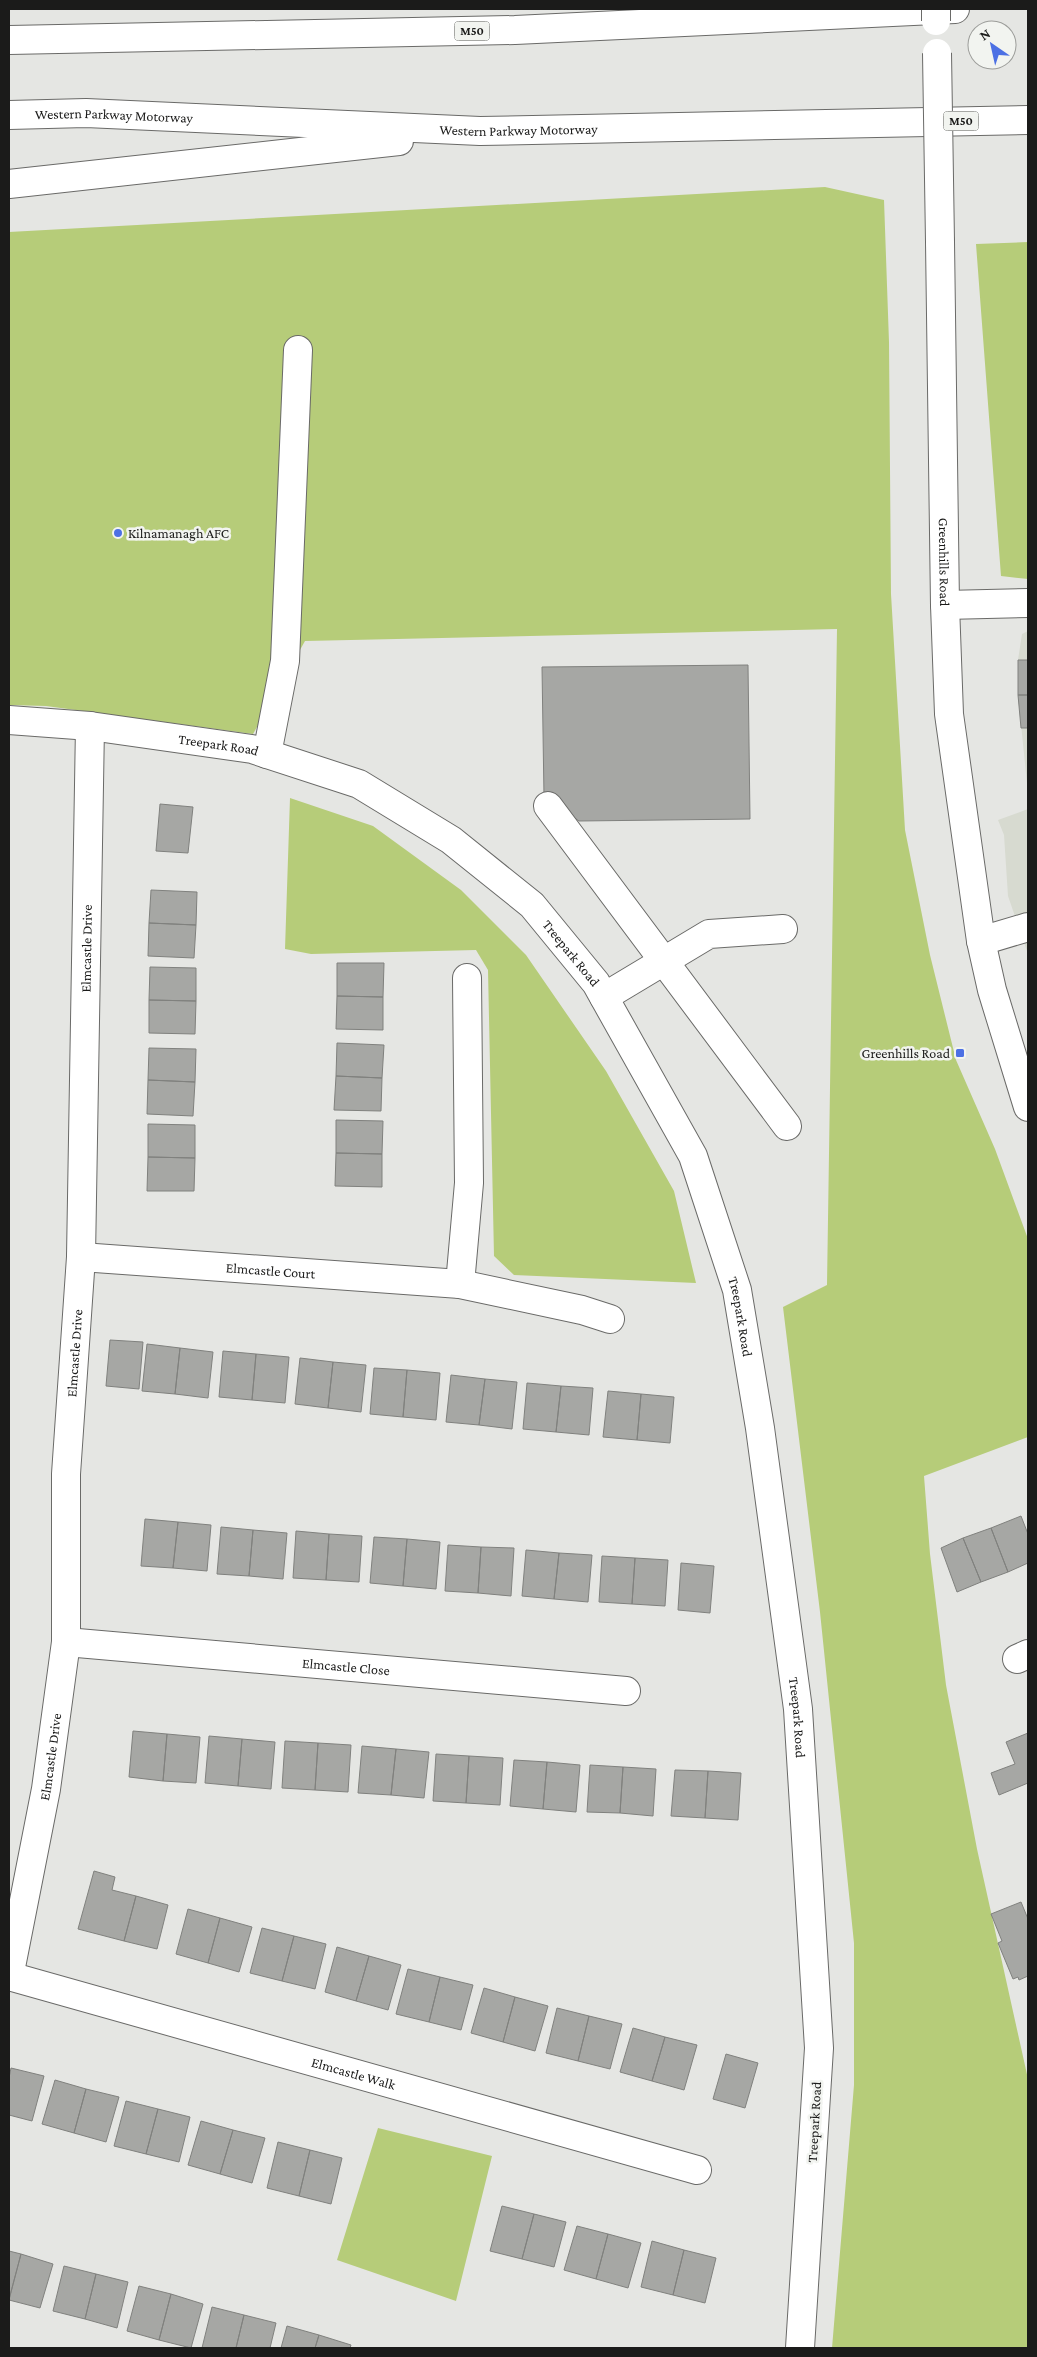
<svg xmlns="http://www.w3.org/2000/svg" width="1037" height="2357" viewBox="0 0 1037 2357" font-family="'Crimson Pro',serif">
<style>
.built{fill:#d7dad0}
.green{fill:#b6cc79}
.building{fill:#a6a7a4;stroke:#80817e}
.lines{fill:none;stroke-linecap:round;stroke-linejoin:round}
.minor-casing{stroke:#6a6a68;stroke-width:30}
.major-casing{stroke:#6a6a68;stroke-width:30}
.highway-casing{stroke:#6a6a68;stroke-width:30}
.minor{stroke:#fff;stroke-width:28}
.major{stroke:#fff;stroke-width:28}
.highway{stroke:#fff;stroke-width:28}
.major-bridge-casing{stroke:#6a6a68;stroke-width:30;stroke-linecap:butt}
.major-bridge{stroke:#fff;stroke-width:28}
.poi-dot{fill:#4c70e4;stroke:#f2f4f0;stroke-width:2}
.labels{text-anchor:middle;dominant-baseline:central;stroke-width:5;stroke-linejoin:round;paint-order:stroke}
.shield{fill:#f2f4f0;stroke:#5c5c5a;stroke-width:1}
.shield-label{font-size:12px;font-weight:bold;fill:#1b1b1a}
.street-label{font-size:14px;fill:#1b1b1a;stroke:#f2f4f0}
.poi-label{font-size:14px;fill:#1b1b1a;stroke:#f2f4f0;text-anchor:start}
</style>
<rect width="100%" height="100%" fill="#e5e6e3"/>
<!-- built -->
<path class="built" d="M1028 631V793L1018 695V660L1022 634Z
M1028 809V954L1008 896 1004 835 998 820Z"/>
<!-- green -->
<path class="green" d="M825 187 884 200 889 342 891 594 905 830 930 955 956 1060 995 1149 1028 1239V1437L924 1476 930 1554 946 1685 977 1849 1028 2079V2348H832L854 2085V1943L820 1612 783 1307 827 1285 837 629 305 641 253 734 46 706 9 705V232Z
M1028 242V579L1001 576 976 244Z
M290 798 373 826 461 890 526 955 606 1071 674 1191 696 1283 514 1275 494 1256 488 970 476 950 311 954 285 949Z
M378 2128 492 2156 456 2301 337 2260Z"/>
<!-- building -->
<path class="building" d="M1018 660H1028V695H1018Z
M748 665 750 819 579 821 544 797 542 667Z
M1018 695H1028V728H1021Z
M160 804 193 807 188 853 156 851Z
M151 890 197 892 196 925 149 923Z
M149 923 196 925 194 958 148 956Z
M337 963H384L383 997 337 996Z
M150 967 196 968V1001L149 1000Z
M337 996 383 997V1030L336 1029Z
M149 1000 196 1001 195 1034 149 1033Z
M337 1043 384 1045 382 1078 336 1076Z
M149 1048 196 1049 195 1082 148 1080Z
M336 1076 382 1078 381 1111 334 1110Z
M148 1080 195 1082 193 1116 147 1114Z
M336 1120 383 1121 382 1154 336 1153Z
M148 1124 195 1125V1158L148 1157Z
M336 1153 382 1154V1187L335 1186Z
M148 1157 195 1158 194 1191H147Z
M110 1340 143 1342 139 1389 106 1386Z
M147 1344 180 1348 175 1394 142 1391Z
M180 1348 213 1352 208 1398 175 1394Z
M223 1351 256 1354 252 1400 219 1397Z
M256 1354 289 1357 285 1403 252 1400Z
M300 1358 333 1362 328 1408 295 1404Z
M333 1362 366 1365 361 1412 328 1408Z
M374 1368 407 1370 403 1417 370 1414Z
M407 1370 440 1373 436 1420 403 1417Z
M451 1375 485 1379 479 1425 446 1422Z
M485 1379 517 1382 512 1429 479 1425Z
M527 1383 561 1386 556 1432 523 1429Z
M561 1386 593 1388 589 1435 556 1432Z
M608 1391 641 1394 637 1440 603 1437Z
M641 1394 674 1397 670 1443 637 1440Z
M1021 1516 1028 1534V1563L1008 1572 991 1528Z
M145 1519 178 1522 173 1568 141 1566Z
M178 1522 211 1525 207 1571 173 1568Z
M221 1527 253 1530 249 1576 217 1574Z
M991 1528 1008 1572 981 1582 963 1538Z
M253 1530 287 1533 283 1579 249 1576Z
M296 1531 329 1534 326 1580 293 1578Z
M329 1534 362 1536 359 1582 326 1580Z
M374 1537 407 1539 403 1586 370 1583Z
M963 1538 981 1582 957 1592 941 1548Z
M407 1539 440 1542 436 1589 403 1586Z
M448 1545 481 1547 478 1593 445 1591Z
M481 1547 514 1548 511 1596 478 1593Z
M526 1550 559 1553 554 1599 522 1596Z
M559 1553 592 1555 588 1602 554 1599Z
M602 1556 635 1558 632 1604 599 1602Z
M635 1558 668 1560 665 1606 632 1604Z
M681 1563 714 1566 710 1613 678 1610Z
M133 1731 167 1734 163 1781 129 1777Z
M1028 1733V1783L999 1795 991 1773 1015 1764 1006 1742Z
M167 1734 200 1737 196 1783 163 1781Z
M209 1736 242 1739 238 1786 205 1783Z
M242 1739 275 1742 271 1789 238 1786Z
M285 1741 318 1743 315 1790 282 1788Z
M318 1743 351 1745 348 1792 315 1790Z
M362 1746 396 1749 391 1795 358 1793Z
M396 1749 429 1752 424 1798 391 1795Z
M436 1754 469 1756 466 1803 433 1801Z
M469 1756 503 1758 500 1805 466 1803Z
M514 1760 547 1762 543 1809 510 1806Z
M547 1762 580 1765 576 1812 543 1809Z
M590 1765 623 1767 620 1813 587 1812Z
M623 1767 656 1769 653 1816 620 1813Z
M675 1770 708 1771 705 1818 671 1816Z
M708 1771 741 1773 738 1820 705 1818Z
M94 1871 115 1877 112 1890 136 1896 124 1941 78 1929Z
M136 1896 168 1905 157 1949 124 1941Z
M1021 1902 1028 1919V1976L1019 1980 1018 1977 1013 1979 998 1943 1002 1941 991 1914Z
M188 1909 220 1918 208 1963 176 1954Z
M220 1918 252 1927 239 1972 208 1963Z
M262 1928 294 1936 282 1981 250 1973Z
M294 1936 326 1944 315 1989 282 1981Z
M337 1947 369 1956 356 2001 325 1992Z
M369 1956 401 1965 388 2010 356 2001Z
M408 1969 440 1977 429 2022 396 2014Z
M440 1977 473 1985 461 2030 429 2022Z
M484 1988 515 1997 503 2042 471 2033Z
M515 1997 548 2006 535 2051 503 2042Z
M557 2008 589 2016 578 2061 546 2053Z
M589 2016 622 2024 610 2069 578 2061Z
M633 2028 665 2037 652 2081 620 2072Z
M665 2037 697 2045 684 2090 652 2081Z
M726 2054 758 2063 745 2108 713 2099Z
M11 2068 44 2076 32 2121 9 2115V2078Z
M55 2080 86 2089 74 2133 42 2124Z
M86 2089 119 2097 106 2142 74 2133Z
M126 2101 158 2109 146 2154 114 2146Z
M158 2109 190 2117 179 2162 146 2154Z
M201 2121 233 2130 220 2174 188 2165Z
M233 2130 265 2138 252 2183 220 2174Z
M278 2142 310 2150 299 2196 267 2188Z
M310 2150 342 2158 331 2204 299 2196Z
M502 2206 534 2214 522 2259 490 2251Z
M534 2214 566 2222 554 2267 522 2259Z
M577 2226 608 2234 596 2279 564 2270Z
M608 2234 641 2243 628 2288 596 2279Z
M652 2241 684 2250 673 2295 641 2287Z
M684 2250 716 2258 705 2303 673 2295Z
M9 2251 21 2254 9 2299Z
M21 2254 53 2264 40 2308 9 2300Z
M64 2266 96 2274 85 2319 53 2311Z
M96 2274 128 2282 117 2328 85 2319Z
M139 2286 171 2294 159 2340 127 2331Z
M171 2294 203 2304 191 2348 159 2340Z
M212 2307 244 2315 236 2348H202Z
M244 2315 276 2323 270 2348H236Z
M287 2326 319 2335 315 2348H281Z
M319 2335 351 2345 350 2348H315Z"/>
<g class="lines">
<!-- minor casing -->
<g class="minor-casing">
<g id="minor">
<path d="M945 605 1028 603"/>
<path id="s1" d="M9 720 90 726 252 749 359 784 451 840 532 905 596 983 693 1156 737 1290 760 1428 798 1709 819 2048 800 2348"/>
<path d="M267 754 285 661 298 350"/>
<path d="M548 806 787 1126"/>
<path d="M981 941 1028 927"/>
<path d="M604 997 709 934 783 929"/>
<path id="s2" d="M81 1257 460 1284 582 1310 610 1319"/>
<path d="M460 1284 469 1183 467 978"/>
<path id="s3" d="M66 1642 626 1691"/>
<path d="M1017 1659 1028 1654"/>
<path id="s4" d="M9 1976 697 2170"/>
<path id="s5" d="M9 1977 46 1789 66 1642V1474L81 1257 90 726"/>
</g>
</g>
<!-- major casing -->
<g class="major-casing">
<g id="major">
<path id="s6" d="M940 242 945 605 949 714 981 941 992 990 1028 1107"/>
</g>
</g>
<!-- highway casing -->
<g class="highway-casing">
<g id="highway">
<path d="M9 40 515 30 955 9"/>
<path id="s7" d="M9 115 86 113 480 131 1028 120"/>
<path d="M9 184 399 141"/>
</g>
</g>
<!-- minor -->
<use href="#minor" class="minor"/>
<!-- major -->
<use href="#major" class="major"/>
<!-- highway -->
<use href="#highway" class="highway"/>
<!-- major-bridge casing -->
<g class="major-bridge-casing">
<path id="major-bridge" d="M936 9V21
M937 53 940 242"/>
</g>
<!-- major-bridge -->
<use href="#major-bridge" class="major-bridge"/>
</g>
<!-- markers -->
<g class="poi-dot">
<circle cx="118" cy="533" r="5"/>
<rect x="955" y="1048" width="10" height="10" rx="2.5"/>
</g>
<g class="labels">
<!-- shield labels -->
<g class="shield">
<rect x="454.5" y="21.5" width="35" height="19" rx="4"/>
<rect x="943.5" y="111.5" width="35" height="19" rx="4"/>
</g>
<g class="shield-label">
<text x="472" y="31">M50</text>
<text x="961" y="121">M50</text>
</g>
<!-- street labels -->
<g class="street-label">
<text stroke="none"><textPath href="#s7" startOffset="105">Western Parkway Motorway</textPath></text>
<text stroke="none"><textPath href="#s7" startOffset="510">Western Parkway Motorway</textPath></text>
<text stroke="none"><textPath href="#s6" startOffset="320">Greenhills Road</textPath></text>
<text stroke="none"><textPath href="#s1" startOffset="211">Treepark Road</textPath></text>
<text stroke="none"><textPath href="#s5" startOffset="1034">Elmcastle Drive</textPath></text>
<text stroke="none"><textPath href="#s1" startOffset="631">Treepark Road</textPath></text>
<text stroke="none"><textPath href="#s2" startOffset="190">Elmcastle Court</textPath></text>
<text stroke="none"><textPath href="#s1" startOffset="1036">Treepark Road</textPath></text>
<text stroke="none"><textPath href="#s5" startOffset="629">Elmcastle Drive</textPath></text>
<text stroke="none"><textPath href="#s3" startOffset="281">Elmcastle Close</textPath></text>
<text stroke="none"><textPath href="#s1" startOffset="1441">Treepark Road</textPath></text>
<text stroke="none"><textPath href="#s5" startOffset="224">Elmcastle Drive</textPath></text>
<text stroke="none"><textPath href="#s4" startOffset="358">Elmcastle Walk</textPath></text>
<text transform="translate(814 2122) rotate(-87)">Treepark Road</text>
</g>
<!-- poi labels -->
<g class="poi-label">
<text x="128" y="533">Kilnamanagh AFC</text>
<text x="950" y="1053" text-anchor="end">Greenhills Road</text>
</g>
</g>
<!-- border -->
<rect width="1037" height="2357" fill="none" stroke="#1b1b1a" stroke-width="20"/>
<!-- north arrow -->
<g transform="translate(992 45) rotate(326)"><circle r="24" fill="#f2f4f0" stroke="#9c9d9a"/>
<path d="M0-4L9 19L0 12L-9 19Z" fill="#4c70e4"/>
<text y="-8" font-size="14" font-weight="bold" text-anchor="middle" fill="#1b1b1a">N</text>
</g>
</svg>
